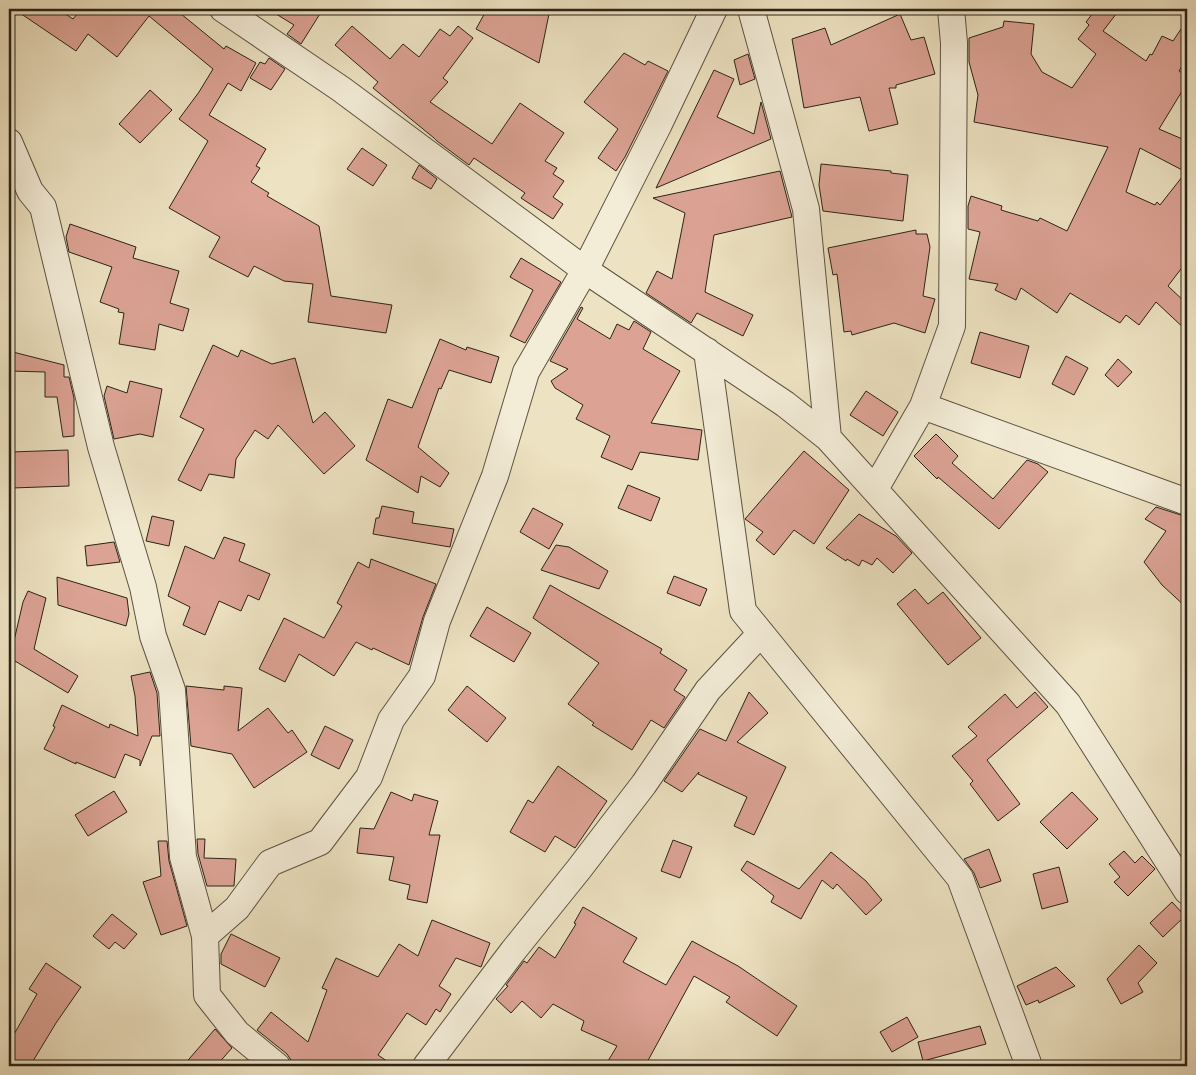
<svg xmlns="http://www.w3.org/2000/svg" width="1196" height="1075" viewBox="0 0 1196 1075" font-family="'Sorts Mill Goudy',serif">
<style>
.building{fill:#dca394;stroke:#2b2218;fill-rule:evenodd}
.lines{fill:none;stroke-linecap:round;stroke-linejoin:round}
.minor-casing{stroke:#5c5242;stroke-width:28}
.minor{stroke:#f3ecd7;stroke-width:26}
</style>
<rect width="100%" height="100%" fill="#ede2c1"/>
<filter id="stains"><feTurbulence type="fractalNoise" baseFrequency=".004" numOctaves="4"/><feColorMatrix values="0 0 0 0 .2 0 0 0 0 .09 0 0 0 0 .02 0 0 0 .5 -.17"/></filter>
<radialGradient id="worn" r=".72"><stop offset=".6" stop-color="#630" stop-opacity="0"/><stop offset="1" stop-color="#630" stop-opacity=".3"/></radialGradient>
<!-- building -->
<path class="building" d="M14 9H58L73 19 81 9H175L224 49 226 46 256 63 241 91 228 83 209 115 266 149 256 166 260 168 251 182 269 193 267 196 319 226 331 296 392 305 386 333 308 322 313 284 284 281 254 266 248 277 209 257 220 237 169 208 208 141 179 119 199 92 213 69 149 16 117 57 88 34 76 51Z
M268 9H323L301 44 287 34 294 25Z
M487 9H550L539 63 476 29Z
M1096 9H1120L1103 31 1146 61 1150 54 1152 55 1162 36 1173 41 1187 20V58L1179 71 1187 76V83L1159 129 1187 141V261L1168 286 1187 304V331L1156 302 1139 325 1126 315 1120 323 1070 293 1057 313 1021 288 1016 300 995 290 998 284 969 279 980 232 968 229V206L971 196 1002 206 1001 210 1038 221 1040 218 1067 231 1108 147 974 122 978 95 969 62V38L1003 27 1004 21 1034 24 1031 54 1042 72 1072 88 1096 54 1078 39 1089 25 1086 22ZM1140 148 1186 172 1160 205 1157 202 1155 205 1126 192Z
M900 14 911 40 924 37 935 74 896 85V88H889L898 124 869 131 860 97 804 108 792 39 825 28 831 45Z
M352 26 390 59 403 44 419 57 440 29 450 36 458 26 473 38 443 78 448 82 430 102 492 144 520 103 564 133 545 161 557 168 553 174 564 181 553 197 563 204 553 219 521 198 525 193 474 158 469 165 437 141 434 138 373 88 378 82 335 45Z
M624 53 645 65 648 61 668 71 625 157 616 171 598 158 618 129 584 102Z
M748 54 755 79 740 85 734 60Z
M269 58 285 69 271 90 250 78 260 62 265 64Z
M714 70 734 79 717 117 754 134 761 102 771 139 656 188Z
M150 90 172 110 140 143 119 124Z
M362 148 387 165 373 186 347 169Z
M821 164 891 171V173L908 175 903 221 823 211 819 185Z
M419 165 437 179 431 189 412 178Z
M780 171 792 217 714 235 705 292 753 315 743 336 697 313 691 323 646 293 657 271 672 279 685 213 653 198Z
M70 224 136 247 133 258 179 271 170 303 189 309 183 331 159 324 155 350 119 344 124 313 118 312 119 309 100 302 112 267 69 252 66 237Z
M916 230V234H927L930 247 923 296 935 299 925 333 894 323 852 335 851 331 844 332 837 274 833 275 828 248Z
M521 258 561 282 525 343 510 336 533 290 510 277Z
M581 307 583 308 577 319 610 339 617 324 629 330 634 321 651 332 643 349 680 371 651 423 702 430 698 460 640 452 632 470 601 457 610 436 576 419 583 405 555 388 551 381 568 369 550 361Z
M980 332 1029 346 1020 378 971 363Z
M440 339 466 350 467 347 499 357 491 383 449 370 441 389 439 388 418 447 449 473 440 487 421 476 418 493 366 460 388 399 412 408Z
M213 345 238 357 241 350 272 364 295 358 313 423 325 412 355 446 324 474 278 425 268 439 255 430 236 459 234 478 209 474 201 491 178 480 204 429 180 417Z
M9 351 64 365V377H69L74 398V436L63 437 57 397H45V372L9 371Z
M1066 356 1088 368 1074 395 1052 384Z
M1118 359 1132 372 1118 387 1105 375Z
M130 381 162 389 153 437 140 434 114 439 104 396 107 386 127 393Z
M866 391 898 412 883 436 850 415Z
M936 434 958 456 952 463 993 499 1027 460 1038 464 1048 472 999 529 938 477 937 479 914 456Z
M68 450 69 486 12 488 11 452Z
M804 451 849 490 814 544 794 530 774 555 756 540 763 532 745 519Z
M628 485 660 498 651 521 618 508Z
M382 506 414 512 412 523 454 529 450 547 373 534 376 518H379Z
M1156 507 1187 517V608L1162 585 1144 562 1166 531 1145 519Z
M533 508 563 524 549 549 520 532Z
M859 514 896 536 912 553 893 573 877 558 872 565 862 560 859 566 847 559 846 561 826 548Z
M152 516 174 521 169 546 146 541Z
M224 537 245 544 239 561 270 574 259 600 248 595 241 611 219 601 205 635 183 625 190 607 168 596 185 546 214 559Z
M114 542 120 562 87 566 85 546Z
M556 545 569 547 608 571 599 589 541 570Z
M371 559 436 584 423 617 409 665 373 648 372 650 356 642 334 676 299 654 285 682 259 669 284 618 324 638 342 606 337 603 358 562 369 568Z
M674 576 707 589 700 606 667 593Z
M57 577 127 598 129 614 126 626 58 605Z
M550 585 662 649 660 653 687 670 674 690 685 697 664 728 651 720 632 750 592 725 594 723 568 704 599 663 533 618Z
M915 589 928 604 943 592 981 638 948 665 897 604Z
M28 591 46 598 34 649 78 676 68 693 10 658 23 602Z
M487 607 531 633 514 662 470 636Z
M150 672 157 693 160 736H152L140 766V760L125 754 115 778 76 762V764L44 749 55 727 53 726 62 705 109 728 110 724 138 736 135 696 131 676Z
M186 686 224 690V686L242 688 238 731 268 708 288 733 292 730 307 752 254 788 232 754 191 746Z
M467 686 506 718 487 742 448 710Z
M749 692 768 713 737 742 786 767 754 835 734 826 747 797 698 774 699 772 682 792 664 781 700 729 726 741Z
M1035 692 1048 707 987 760 1020 804 998 821 970 784 973 781 952 756 977 736 968 727 1005 694 1017 708Z
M325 726 353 740 339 769 311 755Z
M558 766 607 801 575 848 555 836 545 852 510 832 528 800 533 803Z
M114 791 127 812 88 836 75 815Z
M391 792 412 801 414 794 438 801 429 835H440L427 903 407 899 410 885 389 880 394 857 357 853 360 828 374 829Z
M1072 792 1098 819 1067 849 1040 822Z
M197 839H205L204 858 236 859 234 886H207L198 854Z
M673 840 692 847 680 878 661 871Z
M158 841H167L169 861 187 926 161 935 143 882 161 876Z
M989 849 1001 881 980 888 974 873 964 859Z
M1124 851 1135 863 1142 856 1155 869 1128 896 1114 882 1120 877 1109 864Z
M831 852 866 881 882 900 866 915 837 884 833 889 822 880 801 919 771 902 774 896 741 870 747 861 799 889Z
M1059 867 1068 902 1042 909 1033 874Z
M1172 902 1185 916 1163 937 1150 923Z
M583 907 637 938 623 962 666 985 692 941 738 966 797 1006 777 1036 726 1002 730 997 694 976 645 1066H605L617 1046 581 1030 584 1021 553 1004 541 1018 522 1001 511 1013 496 999 508 986 506 985 524 961 527 963 539 947 555 958 576 924 574 923Z
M112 914 137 934 124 949 115 942 109 949 93 936Z
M432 920 490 943 481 967 456 958 439 986 451 994 440 1012 436 1009 426 1025 407 1013 378 1055 394 1066H292L291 1060 287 1054 257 1030 271 1012 308 1042 327 990 322 988 336 958 378 977 399 944 418 956Z
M231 934 280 958 265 987 221 964V954Z
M1139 945 1157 963 1138 983 1143 992 1121 1004 1107 979Z
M46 963 81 987 56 1023 30 1066H9V1043L37 994 29 989Z
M1056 967 1075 986 1039 1003 1038 1000 1026 1005 1017 986Z
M907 1017 918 1037 892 1052 880 1032Z
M980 1026 986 1044 923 1061 918 1042Z
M215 1029 232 1048 216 1066H183Z"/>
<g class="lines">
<!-- minor casing -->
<g class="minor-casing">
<path id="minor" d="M223 9 341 89 585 270 785 404 828 438 1068 704 1187 891
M751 9 806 209 828 438
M9 142 30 191 43 207 101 447 143 587 153 636 172 690 183 857 205 936 207 995 237 1033 277 1066
M707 351 743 611 960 878 1029 1066
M923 406 1187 502
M875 489 923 406 952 326 954 43 951 9
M205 936 237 908 270 863 320 842 369 777 391 720 422 676 437 621 495 476 526 372 585 270 659 124 714 9
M426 1066 513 951 579 869 644 784 708 690 761 633"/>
</g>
<!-- minor -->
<use href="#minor" class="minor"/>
</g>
<!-- margin -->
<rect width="1196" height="1075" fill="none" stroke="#ede2c1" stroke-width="30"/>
<rect x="10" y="10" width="1176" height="1055" fill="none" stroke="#2b2218" stroke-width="2.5"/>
<rect x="15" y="15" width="1166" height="1045" fill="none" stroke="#2b2218"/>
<rect width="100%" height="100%" filter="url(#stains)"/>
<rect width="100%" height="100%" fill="url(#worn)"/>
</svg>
